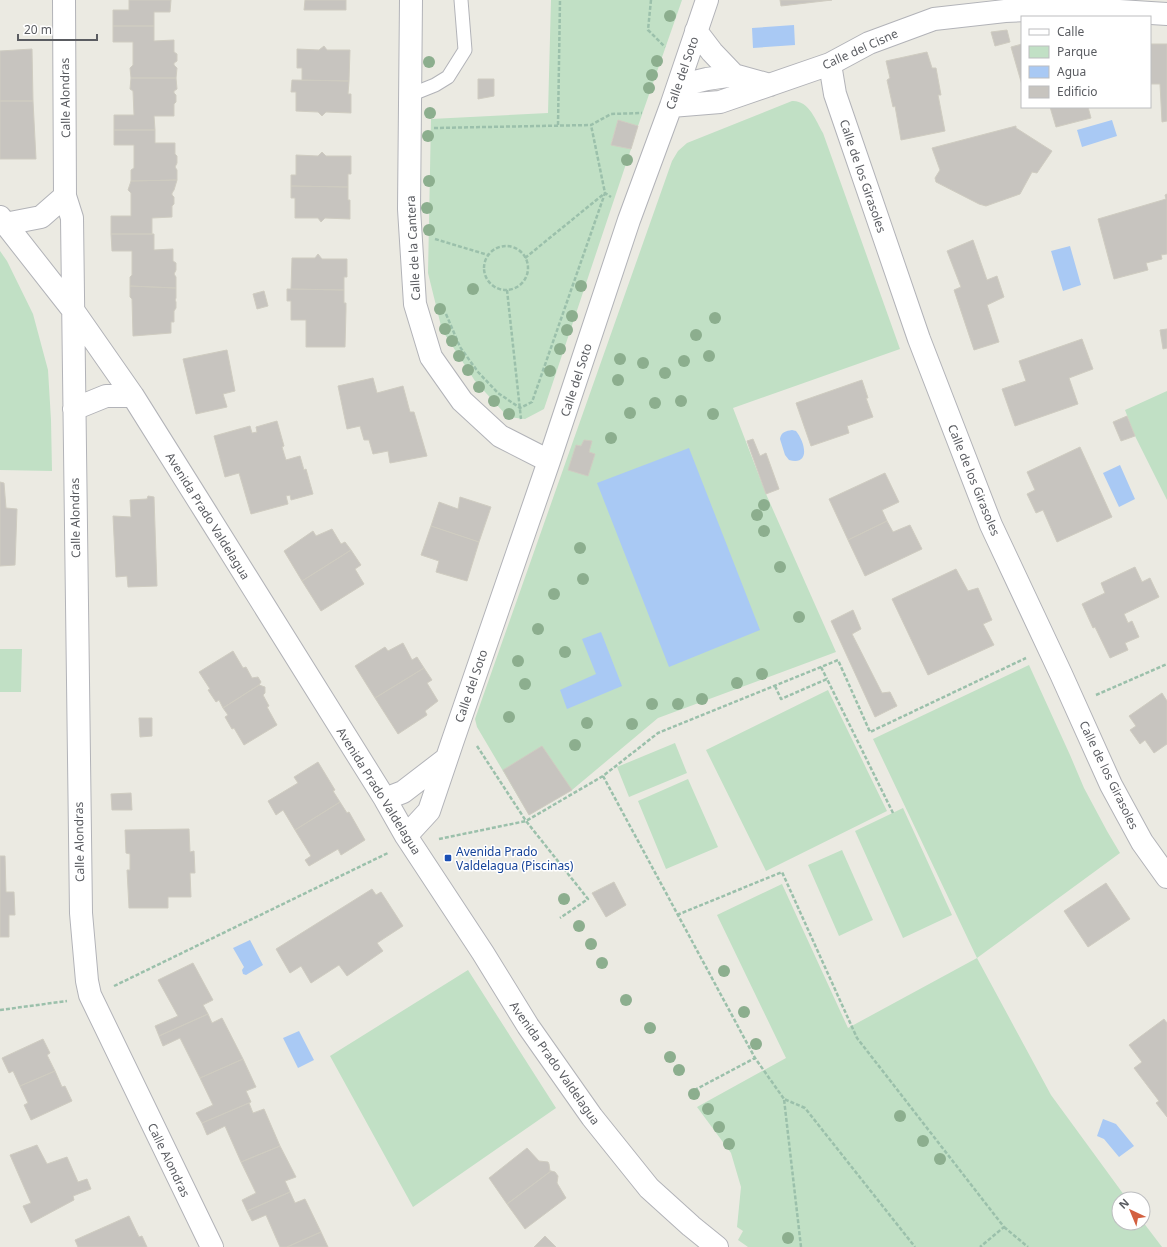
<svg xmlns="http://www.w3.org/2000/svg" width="1167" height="1247" viewBox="0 0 1167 1247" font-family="'Noto Sans',sans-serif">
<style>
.green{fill:#c1e0c5}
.water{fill:#a9c9f4}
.building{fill:#c7c4bf;stroke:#cfccc1}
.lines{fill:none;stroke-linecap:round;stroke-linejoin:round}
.service-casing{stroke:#b2b3b8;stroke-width:15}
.minor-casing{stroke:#b2b3b8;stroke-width:24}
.path{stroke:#9bc0ab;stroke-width:2.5;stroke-dasharray:4 2;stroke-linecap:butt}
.service{stroke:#fff;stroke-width:13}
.minor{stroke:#fff;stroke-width:22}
.tree{fill:#8cae8e}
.transit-dot{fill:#1a4fb4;stroke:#fff;stroke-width:1.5}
.labels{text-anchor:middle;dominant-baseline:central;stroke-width:3;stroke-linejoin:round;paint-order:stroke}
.street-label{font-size:12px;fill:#5a5c61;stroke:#fff}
.transit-label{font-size:12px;fill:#164399;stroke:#fff;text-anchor:start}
</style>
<rect width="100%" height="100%" fill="#ebeae2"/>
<!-- green -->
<path class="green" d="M551 0H682L638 126 618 120 611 144 631 149 544 409 525 419 508 417 475 381 442 330 428 273 431 119 548 113Z
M792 101C809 100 816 121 823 133L900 349 733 408 766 494 836 652 658 718 572 790 529 815 477 727 475 719 672 161 678 151 687 143Z
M0 251 7 261 33 314 48 370 51 420 52 471 0 470Z
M1167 391V500L1135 436 1125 410Z
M0 649H22L21 692H0Z
M1029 665 1070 755 1084 788 1107 831 1120 853 977 958 1051 1095 1127 1199H1119V1223H1143V1222L1162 1247H748L738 1240 743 1231 737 1227 741 1187 731 1153 697 1107 786 1058 717 915 782 884 848 1028 977 958 873 739Z
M828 690 887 811 766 871 706 750Z
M675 743 687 773 629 797 617 767Z
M688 779 718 847 666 869 638 801Z
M903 808 952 915 903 938 855 831Z
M842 850 873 920 839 936 808 865Z
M468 970 556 1108 413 1207 330 1056Z"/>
<!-- water -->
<path class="water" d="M794 25 795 45 753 48 752 28Z
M1112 120 1117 136 1082 147 1077 130Z
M1070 246 1081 285 1063 291 1051 251Z
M792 430 796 431C805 442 811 466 789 460L785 455 780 439C781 432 786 431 792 430Z
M689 448 760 630 669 667 597 483Z
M1120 465 1135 499 1119 507 1103 473Z
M601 632 622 686 567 709 560 690 596 674 582 639Z
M250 940 263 965 246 975 243 974 242 970 244 967 233 948Z
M299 1031 314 1060 298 1068 283 1038Z
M1103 1119 1116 1124 1134 1146 1119 1157 1104 1139 1097 1136Z"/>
<!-- building -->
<path class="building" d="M129 0H171L170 12H154V26H113V10H129Z
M305 0H346V10H304Z
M780 0H832L781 6Z
M113 26H154V41L174 40V52L177 54V61L174 63V65L177 68 176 78H131L130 68 133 65V42H113Z
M1007 30 1010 42 995 46 991 32Z
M1022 44V85L1011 47Z
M1150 44H1167V121L1162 122 1160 84H1150Z
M324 46 327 50H350L349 81 302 80V68H297V49L319 50Z
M32 49 33 101H0V51Z
M927 52 932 68H936L941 95H938L945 131 901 140 895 106 893 107 887 80 890 78 886 61Z
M131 78H176L177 89 174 91V93L176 95V102L174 104V116H154L155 130H114V115H134L133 91 130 89Z
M478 79H494V96L478 99Z
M292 80 349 81 348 94H351V113L326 112 322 116 318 112 296 111V92H291Z
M0 101H33L36 159H0Z
M1050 107H1088L1091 118 1056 127Z
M618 120 638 126 631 149 611 145Z
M1016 126V128L1052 151 1037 173 1032 172 1020 194 986 206 979 204 936 182 935 178 940 170 932 148Z
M114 130H155V143H175V154L177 156V163L175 167 177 170V180L131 181V170L134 168V145H114Z
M322 152 326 156H351V174H348V187L291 186V175H296V155L318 156Z
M177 180 174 190 172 193V195L174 197V204L172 206V217L152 218V234H111V216H131V193L128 190 131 181Z
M291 186 348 187V200H350V219L325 218 321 222 318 218H295V198H291Z
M1167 194V254L1161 255 1162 259 1146 263 1148 270 1114 279 1098 219 1166 199 1165 195Z
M111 234H154V250L173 249V261L176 263V270L174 274 176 277V288L130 286V277L132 275V251H112Z
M973 240 987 280 997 276 1004 297 987 305 999 342 974 350 954 290 961 287 947 251Z
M318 254 322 259H347V277H344V290L291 289 292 258H315Z
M130 286 176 288V298L175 300 176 302V308L174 311V322H171V333L133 336 132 299 130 297Z
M287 289 344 290V303H346V309L345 347H306V320H291V301H287Z
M264 291 268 306 257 309 253 294Z
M1167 329V348L1163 349 1160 330Z
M1082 339 1093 369 1069 378 1078 404 1015 426 1002 389 1026 381 1019 361Z
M227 350 235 391 223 394 227 407 196 414 183 359Z
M373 378 377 393 403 386 410 412H414L427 456 390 463 388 451 373 454 369 440H364L360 426 347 429 338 386Z
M862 380 868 398H866L873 417 847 426 849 433 811 446 796 403Z
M1127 416 1135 436 1121 441 1113 422Z
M277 421 284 446 282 447 286 460 300 456 304 470 306 469 313 494 291 500 290 495 286 496 288 504 251 514 239 473 225 477 214 436 250 426 252 433 257 432 256 427Z
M753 439 760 456 766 453 779 489 766 494 747 441Z
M584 440 592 441 589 452 595 454 588 476 568 470 576 445 581 446Z
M1080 447 1112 517 1057 542 1043 510 1036 513 1027 494 1035 490 1027 472Z
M885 473 899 502 882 510 887 521 848 540 829 499Z
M0 482 4 483 6 508 17 509 15 565 0 566Z
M148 496 154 497 157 586 128 587 127 576 116 577 113 516 131 517 130 500 147 499Z
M460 497 491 507 479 542 431 526 439 502 458 509Z
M887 521 893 532 910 525 922 549 865 576 848 540Z
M431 526 479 542 467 581 436 572 439 561 421 555Z
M332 529 341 544 345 542 351 550 302 581 284 551 313 531 316 536Z
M351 550 361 565 355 569 364 584 321 611 302 581Z
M1135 567 1142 582 1150 578 1159 597 1124 614 1128 623 1132 621 1139 637 1125 643 1128 650 1110 658 1095 627 1093 628 1082 604 1105 593 1101 583Z
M956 569 968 591 978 588 992 620 983 624 994 645 928 675 892 599Z
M853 610 861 629 852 634 882 693 890 692 897 706 875 717 831 621Z
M403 643 412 660 417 657 424 668 375 698 355 666 385 647 388 651Z
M233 651 243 668 246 667 252 678 258 677 261 682 259 685 223 708 219 700 216 702 208 690 210 689 199 672Z
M424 668 432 680 427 683 438 701 425 711 427 715 398 734 375 698Z
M259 685 265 687V693L263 695 269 706 267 707 277 725 244 745 234 728 232 729 225 717 228 715 223 708Z
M1162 693 1167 701V744L1154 753 1145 740 1140 744 1130 730 1136 726 1129 716Z
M139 718H152V736L140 737Z
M542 746 572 790 529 815 503 770Z
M318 762 335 790 333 791 340 802 295 830 283 810 276 815 268 801 298 783 294 777Z
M131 793 132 810H112L111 794Z
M340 802 347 813 349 812 365 840 341 855 338 849 309 866 305 860 311 856 295 830Z
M189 829 190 852 194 851 195 873H190L191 897H168V908H129L127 870H130V854L126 853 125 830Z
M0 856H5L6 892H14L15 915H9V937H0Z
M614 882 626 905 606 917 592 893Z
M1106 883 1130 919 1088 947 1064 911Z
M372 889 376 895 381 892 403 926 377 943 383 951 347 976 339 965 311 983 301 966 290 973 276 949Z
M193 963 213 1000 203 1005 208 1014 159 1036 155 1026 178 1016 158 980Z
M208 1014 212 1023 222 1018 243 1059 200 1078 180 1038 163 1046 159 1036Z
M1164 1019 1167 1023V1117L1156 1103 1159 1101 1134 1068 1142 1062 1129 1045Z
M43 1039 50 1053 47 1055 55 1071 20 1086 13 1071 9 1073 2 1058Z
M243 1059 256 1087 246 1091 251 1102 202 1123 196 1113 213 1105 200 1078Z
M55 1071 62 1087 65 1086 72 1101 31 1120 24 1105 28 1103 20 1086Z
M249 1103 253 1113 264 1109 280 1146 241 1162 225 1126 207 1135 202 1123Z
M37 1145 47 1164 67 1157 78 1182 87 1179 91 1189 73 1196 74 1200 31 1223 23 1206 31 1203 10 1155Z
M280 1146 296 1177 285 1181 290 1192 247 1211 242 1200 256 1193 241 1162Z
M527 1148 539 1161 548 1162 549 1164 550 1171H551L507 1204 489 1178Z
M551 1171 555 1172 558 1176 557 1183 566 1198 525 1229 507 1204Z
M290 1192 295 1203 305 1199 321 1232 287 1247H280L266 1215 252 1221 247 1211Z
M129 1216 139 1237 142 1236 147 1247H78L75 1240Z
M321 1232 328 1247H287L298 1242Z
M545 1236 556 1247H534Z"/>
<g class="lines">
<!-- service casing -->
<g class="service-casing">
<path id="service" d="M410 95 435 85 448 77 465 50 461 0"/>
</g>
<!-- minor casing -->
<g class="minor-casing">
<path id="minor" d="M64 0 65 196 72 218 81 913 87 981 90 995 212 1247
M411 0 409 209 415 304 431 357 462 401 500 436 549 461
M696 31 712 52 734 75
M830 64 835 94 919 339 991 525 1061 674 1111 785 1142 842 1167 877
M678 86 707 79 734 75 770 85
M671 106 720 102 830 64 869 43 934 19 1005 11 1072 8 1167 14
M0 217 73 310 133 396 207 514 385 799 406 836 483 953 528 1026 592 1117 649 1188 691 1226 717 1247
M5 224 41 217 65 196
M74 409 106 396H133
M385 799 403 792 446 759
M406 836 429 811 452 743 549 461 629 220 671 106 707 0"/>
</g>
<!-- path -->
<path class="path" d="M651 0 648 30 665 47
M558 125 560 0
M434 128 591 125 611 114 642 113
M435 239 488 255
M484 268a22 22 0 1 1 44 0a22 22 0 1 1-44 0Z
M525 258 605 193 611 197
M507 290 521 419
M446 314 460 347 478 372 498 393 520 408 532 402 605 193 591 125
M821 667 827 679
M775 686 781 699 827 679 893 813
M1096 695 1167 664
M477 746 526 821 588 899 560 918
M603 776 755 1058 784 1099
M439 839 526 821 603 776 658 733 838 660 870 732 1026 658
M677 915 782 872 857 1038 1004 1227 980 1247
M114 986 388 853
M0 1010 67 1001
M689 1093 755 1058
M1004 1227 1028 1247
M801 1247 784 1099 805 1108 915 1247"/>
<!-- service -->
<use href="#service" class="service"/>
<!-- minor -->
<use href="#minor" class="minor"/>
</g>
<!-- trees -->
<g class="tree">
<circle cx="670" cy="16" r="6"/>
<circle cx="657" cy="61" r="6"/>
<circle cx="429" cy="62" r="6"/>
<circle cx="652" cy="75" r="6"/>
<circle cx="649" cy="88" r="6"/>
<circle cx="430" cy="113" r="6"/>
<circle cx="428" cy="136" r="6"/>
<circle cx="627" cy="160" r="6"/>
<circle cx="429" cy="181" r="6"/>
<circle cx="427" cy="208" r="6"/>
<circle cx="429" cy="230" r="6"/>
<circle cx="581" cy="286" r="6"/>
<circle cx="473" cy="289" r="6"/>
<circle cx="440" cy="309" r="6"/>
<circle cx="572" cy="316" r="6"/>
<circle cx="715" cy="318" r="6"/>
<circle cx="445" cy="329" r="6"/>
<circle cx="567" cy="330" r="6"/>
<circle cx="696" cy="335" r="6"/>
<circle cx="452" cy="341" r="6"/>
<circle cx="560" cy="349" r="6"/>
<circle cx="459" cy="356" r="6"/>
<circle cx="709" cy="356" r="6"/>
<circle cx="620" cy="359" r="6"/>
<circle cx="684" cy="361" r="6"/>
<circle cx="643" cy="363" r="6"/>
<circle cx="468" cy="370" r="6"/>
<circle cx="550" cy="371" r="6"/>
<circle cx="665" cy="373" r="6"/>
<circle cx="618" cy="380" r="6"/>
<circle cx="479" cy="387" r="6"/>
<circle cx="494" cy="401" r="6"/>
<circle cx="681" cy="401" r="6"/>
<circle cx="655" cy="403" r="6"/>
<circle cx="630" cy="413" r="6"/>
<circle cx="509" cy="414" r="6"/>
<circle cx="713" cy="414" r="6"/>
<circle cx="611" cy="438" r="6"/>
<circle cx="764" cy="505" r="6"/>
<circle cx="757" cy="515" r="6"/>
<circle cx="764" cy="531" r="6"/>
<circle cx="580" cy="548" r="6"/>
<circle cx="780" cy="567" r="6"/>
<circle cx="583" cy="579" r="6"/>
<circle cx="554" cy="594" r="6"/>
<circle cx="799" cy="617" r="6"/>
<circle cx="538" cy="629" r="6"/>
<circle cx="565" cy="652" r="6"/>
<circle cx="518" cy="661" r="6"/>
<circle cx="762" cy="674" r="6"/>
<circle cx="737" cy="683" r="6"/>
<circle cx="525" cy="684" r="6"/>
<circle cx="702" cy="699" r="6"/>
<circle cx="652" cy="704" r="6"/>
<circle cx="678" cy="704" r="6"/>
<circle cx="509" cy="717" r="6"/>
<circle cx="587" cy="723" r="6"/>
<circle cx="632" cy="724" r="6"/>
<circle cx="575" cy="745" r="6"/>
<circle cx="564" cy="899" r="6"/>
<circle cx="579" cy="926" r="6"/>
<circle cx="591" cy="944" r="6"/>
<circle cx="602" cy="963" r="6"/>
<circle cx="724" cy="971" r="6"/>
<circle cx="626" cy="1000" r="6"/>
<circle cx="744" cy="1012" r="6"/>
<circle cx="650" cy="1028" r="6"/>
<circle cx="756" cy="1044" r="6"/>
<circle cx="670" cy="1057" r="6"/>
<circle cx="679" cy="1070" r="6"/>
<circle cx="694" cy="1094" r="6"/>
<circle cx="708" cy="1109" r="6"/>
<circle cx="900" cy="1116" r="6"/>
<circle cx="719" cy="1127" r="6"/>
<circle cx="923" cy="1141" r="6"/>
<circle cx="729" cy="1144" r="6"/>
<circle cx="940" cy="1159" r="6"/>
<circle cx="788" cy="1238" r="6"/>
</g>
<!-- markers -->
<rect class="transit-dot" x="444" y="854" width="8" height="8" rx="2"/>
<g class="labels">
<!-- street labels -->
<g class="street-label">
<text transform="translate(860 49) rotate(-24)">Calle del Cisne</text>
<text transform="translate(682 73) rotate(-71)">Calle del Soto</text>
<text transform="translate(65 98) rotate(-91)">Calle Alondras</text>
<text transform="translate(863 176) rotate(71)">Calle de los Girasoles</text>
<text transform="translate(413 248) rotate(-93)">Calle de la Cantera</text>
<text transform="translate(576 380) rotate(-72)">Calle del Soto</text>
<text transform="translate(974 480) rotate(68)">Calle de los Girasoles</text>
<text transform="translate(208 516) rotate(58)">Avenida Prado Valdelagua</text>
<text transform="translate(75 518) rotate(-91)">Calle Alondras</text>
<text transform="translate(471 686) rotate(-71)">Calle del Soto</text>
<text transform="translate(1109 775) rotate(64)">Calle de los Girasoles</text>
<text transform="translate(379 791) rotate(58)">Avenida Prado Valdelagua</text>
<text transform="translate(79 842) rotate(-91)">Calle Alondras</text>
<text transform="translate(555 1063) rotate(55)">Avenida Prado Valdelagua</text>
<text transform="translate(169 1160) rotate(64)">Calle Alondras</text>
</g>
<!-- transit labels -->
<g class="transit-label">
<text x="456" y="851">Avenida Prado<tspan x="456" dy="14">Valdelagua (Piscinas)</tspan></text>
</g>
</g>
<!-- legend -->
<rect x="1021" y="16" width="130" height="92" fill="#ffffff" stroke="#bdbec0"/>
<rect x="1029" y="29" width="20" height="6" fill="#ffffff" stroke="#bdbec0"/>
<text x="1057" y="36" font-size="12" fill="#5a5c61">Calle</text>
<rect x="1029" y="46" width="20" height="12" fill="#c1e0c5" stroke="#bdbec0"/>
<text x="1057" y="56" font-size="12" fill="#5a5c61">Parque</text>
<rect x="1029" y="66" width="20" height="12" fill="#a9c9f4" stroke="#bdbec0"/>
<text x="1057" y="76" font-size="12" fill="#5a5c61">Agua</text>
<rect x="1029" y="86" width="20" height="12" fill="#c7c4bf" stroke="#bdbec0"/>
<text x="1057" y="96" font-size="12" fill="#5a5c61">Edificio</text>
<!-- north arrow -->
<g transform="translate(1131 1211) rotate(316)"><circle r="19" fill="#ffffff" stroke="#bdbec0"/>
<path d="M0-3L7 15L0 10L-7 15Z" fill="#d36040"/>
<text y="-6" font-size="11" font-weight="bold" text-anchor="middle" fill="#5a5c61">N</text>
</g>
<!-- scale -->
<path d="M18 34v6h79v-6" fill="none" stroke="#5a5c61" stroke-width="2"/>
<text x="24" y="34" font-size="12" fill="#5a5c61" stroke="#ffffff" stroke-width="3" paint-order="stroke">20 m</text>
</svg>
